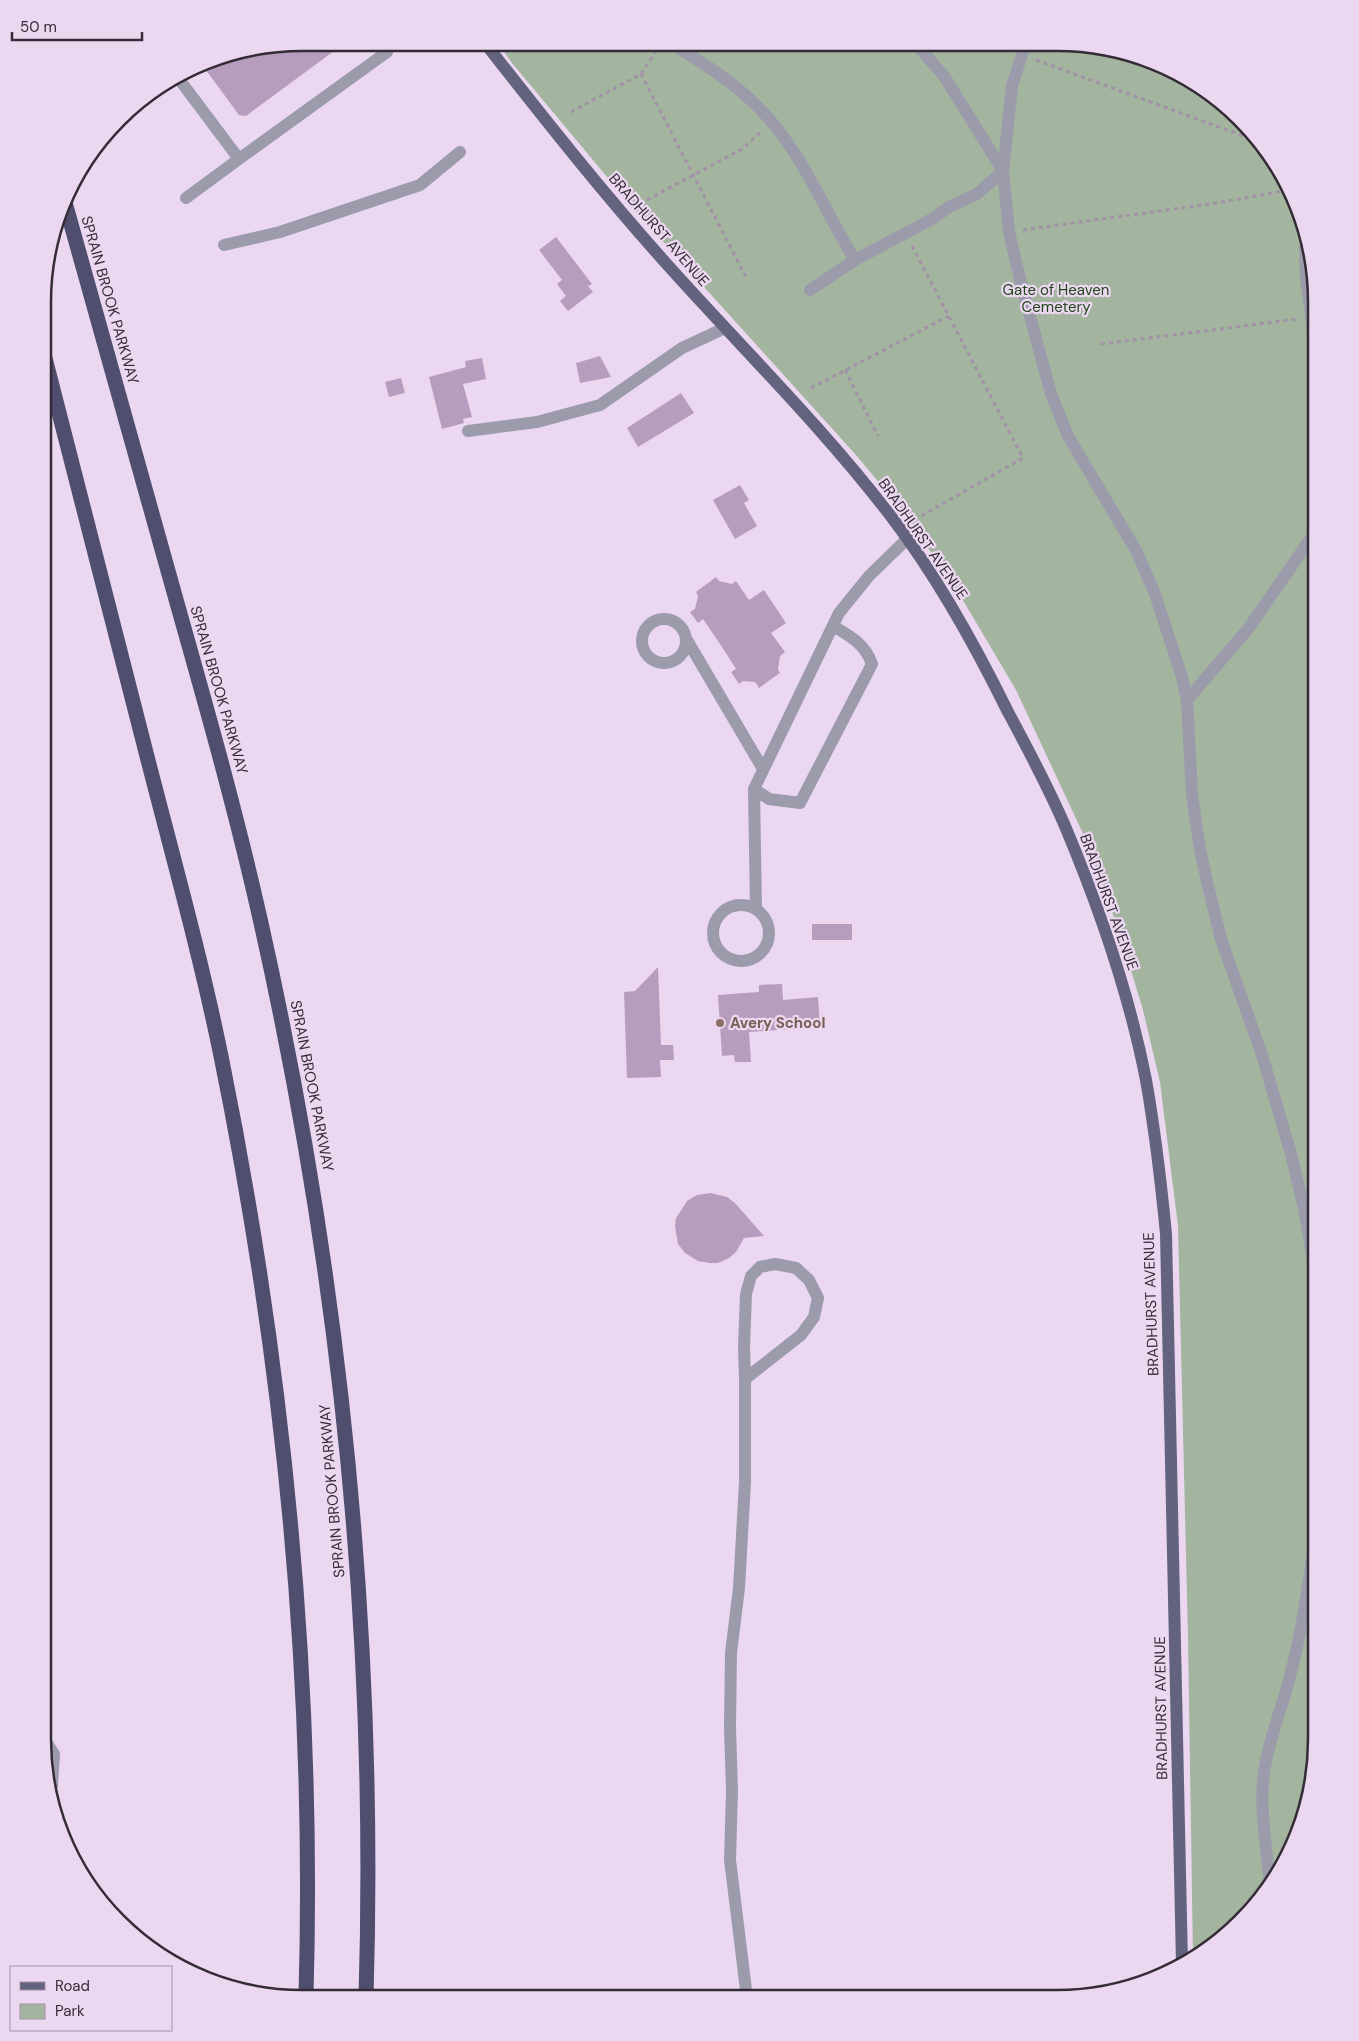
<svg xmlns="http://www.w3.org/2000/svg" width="1359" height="2041" viewBox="0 0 1359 2041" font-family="'DM Sans',sans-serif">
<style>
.green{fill:#a3b49f}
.building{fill:#b79dbd}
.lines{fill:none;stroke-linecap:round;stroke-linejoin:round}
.path{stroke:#a292a6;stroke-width:3;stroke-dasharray:4 4;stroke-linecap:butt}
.minor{stroke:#9b9bac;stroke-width:12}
.major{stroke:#63637f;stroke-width:12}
.highway{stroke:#504e6f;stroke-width:15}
.education-dot{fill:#8d6e63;stroke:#ecd7f1;stroke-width:2}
.labels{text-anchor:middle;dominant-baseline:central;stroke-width:4.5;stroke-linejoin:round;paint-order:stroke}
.street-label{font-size:15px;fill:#332b35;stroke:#ecd7f1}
.park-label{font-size:15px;fill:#22461a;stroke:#ecd7f1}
.education-label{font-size:15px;font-weight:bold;fill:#785e54;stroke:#ecd7f1;text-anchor:start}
.rim{fill:none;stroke:#332b35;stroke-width:2.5}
</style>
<rect width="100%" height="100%" fill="#ecd7f1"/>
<!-- green -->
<path class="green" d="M498 43 1091 45 1156 62 1215 96 1263 144 1297 203 1316 303V1756L1303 1822 1273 1883 1215 1945 1193 1958 1188 1637 1178 1226 1160 1082 1143 1010 1119 931 1086 840 1016 690 964 602 906 515 856 455 638 214 512 63Z"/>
<!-- building -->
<path class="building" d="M303 42 328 43 334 51 246 116 239 115 203 66 219 56Z
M556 237 592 284 588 286 593 292 568 311 560 301 566 296 557 284 562 280 539 250Z
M600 356 611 377 580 383 576 363Z
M482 358 486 379 463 384 472 417 463 419 464 423 442 429 429 377 466 367 465 361Z
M401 378 405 393 389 397 385 382Z
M681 393 694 413 638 447 627 428Z
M740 485 749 500 744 503 757 526 735 539 713 500Z
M716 577 719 581 732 584 736 581 749 600 764 590 786 623 771 633 785 652 780 656 778 669 780 673 759 688 755 682 743 681 739 684 731 672 736 669 726 653 703 619 698 623 690 612 695 609 698 596 696 592Z
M812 924H852V940H812Z
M658 967 661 1045H673L674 1060H660L661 1077 627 1078 624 992 635 991Z
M782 984 783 1000 818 997 820 1027 749 1032 751 1062H735L734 1055 722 1056 718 995 759 992V985Z
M711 1193 727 1197 735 1203 764 1236 744 1238 736 1252 729 1258 718 1263H710L698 1261 685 1253 678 1244 675 1226 676 1218 687 1201 697 1195Z"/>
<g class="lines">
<!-- path -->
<path class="path" d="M1036 60 1260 142
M641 74 747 279
M571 112 641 74 658 48
M647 200 742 149 762 131
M1023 230 1217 203 1289 190
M912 246 1023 458 921 516
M1101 344 1298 319
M845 370 878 436
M811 388 949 316
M1315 731H1316"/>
<!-- minor -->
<path class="minor" d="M672 44C707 65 744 89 771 121 806 162 827 215 855 260
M1025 45 1012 86 1003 171 1009 232 1019 275 1051 394 1068 436 1137 552 1155 594 1182 677 1187 700 1192 794 1199 844 1207 882 1221 939 1262 1055 1291 1154 1304 1208 1313 1259 1316 1290
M179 79 239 159 186 198
M239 159 387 52 380 43
M224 245 280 232 420 185 460 152
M1305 247 1306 277 1316 355
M810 290 855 260 932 219 949 207 977 194 1003 171 944 76 916 44
M468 431 537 422 600 405 682 348 725 328
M642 641a22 22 0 1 1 44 0a22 22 0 1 1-44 0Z
M687 640 763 769
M1187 700 1248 629 1316 531
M754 789 769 799 800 803 872 664C865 644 850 636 833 626
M713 933a28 28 0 1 1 56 0a28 28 0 1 1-56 0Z
M756 909 754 789 839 613 869 576 907 539
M745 1379 801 1335 814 1317 818 1298 809 1280 796 1268 775 1264 760 1267 751 1276 746 1294 744 1347 745 1379V1482L739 1588 731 1653 730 1726 732 1791 730 1860 747 1998
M43 1737 54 1754 52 1786
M1270 1886C1267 1849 1259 1809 1264 1772 1268 1744 1278 1718 1286 1691 1301 1638 1310 1581 1316 1526"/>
<!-- major -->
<path class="major" d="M485 43C546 121 607 198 673 271 747 353 826 431 893 519 938 578 975 645 1008 712 1028 749 1048 787 1065 826 1099 907 1129 993 1146 1080 1155 1131 1161 1182 1166 1234L1182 1964"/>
<!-- highway -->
<path class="highway" d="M66 206C103 339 140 471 177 603 207 709 237 815 261 923 340 1275 377 1636 366 1997
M45 358C79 493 114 628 149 764 174 861 201 958 221 1056 284 1366 315 1681 306 1996"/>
</g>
<!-- markers -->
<circle class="education-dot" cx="720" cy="1023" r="5"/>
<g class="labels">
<!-- street labels -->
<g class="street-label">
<text transform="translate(659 230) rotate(49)">BRADHURST AVENUE</text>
<text transform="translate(110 300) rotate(74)">SPRAIN BROOK PARKWAY</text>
<text transform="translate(923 539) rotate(55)">BRADHURST AVENUE</text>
<text transform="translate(219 690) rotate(74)">SPRAIN BROOK PARKWAY</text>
<text transform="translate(1109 902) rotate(70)">BRADHURST AVENUE</text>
<text transform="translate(312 1086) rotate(79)">SPRAIN BROOK PARKWAY</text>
<text transform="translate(1151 1304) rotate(-92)">BRADHURST AVENUE</text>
<text transform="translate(332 1491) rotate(-95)">SPRAIN BROOK PARKWAY</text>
<text transform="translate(1161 1708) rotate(-91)">BRADHURST AVENUE</text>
</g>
<!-- park labels -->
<g class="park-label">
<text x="1056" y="290">Gate of Heaven<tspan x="1056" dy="17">Cemetery</tspan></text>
</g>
<!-- education labels -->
<g class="education-label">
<text x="730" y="1023">Avery School</text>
</g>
</g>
<!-- crop -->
<path d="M0 0H1359V2041H0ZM302 51H1057A251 251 0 0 1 1308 302V1739A251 251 0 0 1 1057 1990H302A251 251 0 0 1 51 1739V302A251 251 0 0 1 302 51Z" fill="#ecd7f1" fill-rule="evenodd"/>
<path class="rim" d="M302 51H1057A251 251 0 0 1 1308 302V1739A251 251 0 0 1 1057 1990H302A251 251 0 0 1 51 1739V302A251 251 0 0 1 302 51Z"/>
<!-- legend -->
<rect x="10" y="1966" width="162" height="65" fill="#ecd7f1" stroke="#a292a6"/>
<rect x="20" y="1982" width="25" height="8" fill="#63637f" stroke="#a292a6"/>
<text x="55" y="1991" font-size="15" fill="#332b35">Road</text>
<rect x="20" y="2004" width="25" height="15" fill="#a3b49f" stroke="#a292a6"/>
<text x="55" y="2016" font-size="15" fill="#332b35">Park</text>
<!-- scale -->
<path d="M12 32v8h130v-8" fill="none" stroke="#332b35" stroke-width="2.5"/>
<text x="20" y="32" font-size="15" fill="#332b35" stroke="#ecd7f1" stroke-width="4" paint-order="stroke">50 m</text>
</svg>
